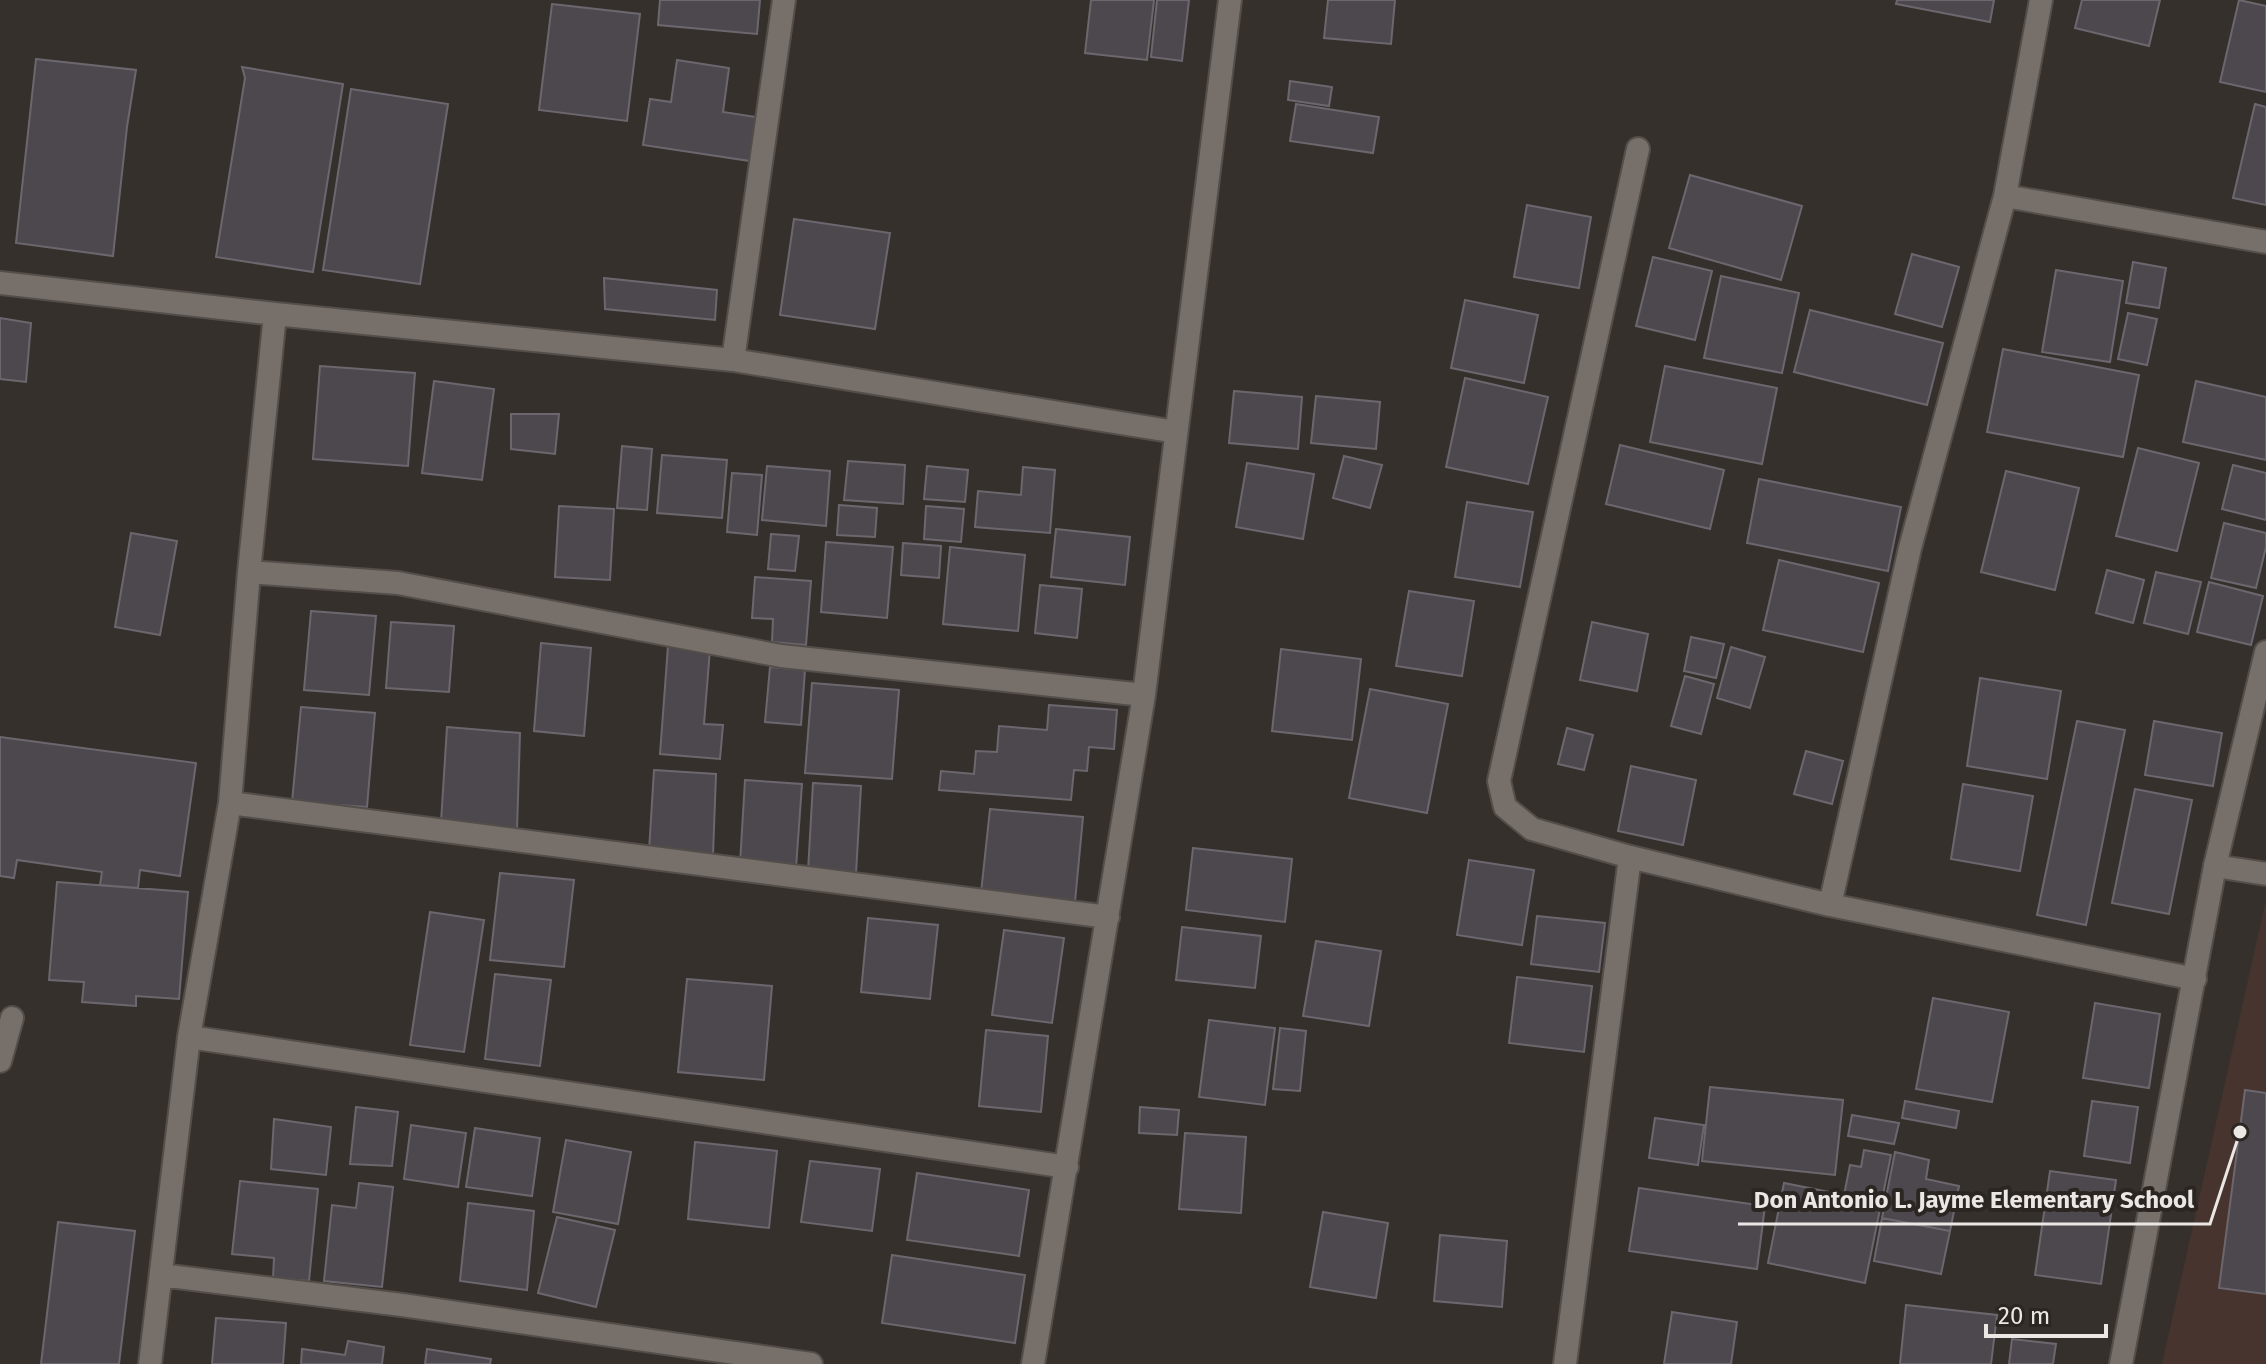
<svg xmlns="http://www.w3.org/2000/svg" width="2266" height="1364" viewBox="0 0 2266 1364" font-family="'Fira Sans',sans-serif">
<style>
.education{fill:#47342e}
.building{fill:#4d484e;stroke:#6c676e;stroke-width:2}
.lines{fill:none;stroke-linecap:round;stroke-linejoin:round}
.service-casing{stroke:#534e4a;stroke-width:26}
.minor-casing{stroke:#534e4a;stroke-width:26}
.tertiary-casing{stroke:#534e4a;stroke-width:26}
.service{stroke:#766f6a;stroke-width:22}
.minor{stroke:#766f6a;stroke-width:22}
.tertiary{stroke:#766f6a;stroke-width:22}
.leader{fill:none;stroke:#ebe7e4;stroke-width:3}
.callout-dot{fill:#ebe7e4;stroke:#2c2622;stroke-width:3}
.callout-label{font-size:24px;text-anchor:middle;font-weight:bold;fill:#ebe7e4;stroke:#2c2622;stroke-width:8;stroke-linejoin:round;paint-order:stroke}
</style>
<rect width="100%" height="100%" fill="#36302c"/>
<!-- education -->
<path class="education" d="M2266 900V1364H2162Z"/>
<!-- building -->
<path class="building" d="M660 0H760L757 34 658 25Z
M1091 0H1154L1147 60 1085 53Z
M1157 0H1189L1182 61 1151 57Z
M1328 0H1395L1391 44 1324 38Z
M1897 0H1994L1990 22 1896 4Z
M2082 0H2160L2149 46 2075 28Z
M2239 0 2266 6V92L2220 82Z
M552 4 640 14 627 121 539 110Z
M36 59 136 70 127 127 113 256 16 243Z
M677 60 729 68 723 112 756 117 750 161 643 145 650 99 671 102Z
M242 67 343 84 313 272 216 257 245 78Z
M1290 81 1332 87 1329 106 1288 100Z
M351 89 448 104 420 284 323 270Z
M1296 104 1379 117 1373 153 1290 141Z
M2255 104 2266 107V205L2233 198Z
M1690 175 1802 206 1781 280 1669 248Z
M1527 205 1591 217 1579 288 1514 277Z
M794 219 890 233 875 329 780 315Z
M1912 254 1959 267 1942 327 1895 314Z
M1653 257 1712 271 1695 340 1636 326Z
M2133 262 2166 268 2159 308 2126 303Z
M2056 270 2123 281 2110 362 2042 352Z
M1721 276 1799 293 1782 373 1704 358Z
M604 278 717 290 715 320 605 309Z
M1465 300 1538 315 1524 383 1451 368Z
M1810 310 1943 343 1927 405 1794 372Z
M2128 313 2157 319 2147 365 2118 359Z
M0 318 31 323 26 382 0 379Z
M2003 349 2139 375 2123 457 1987 432Z
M320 366 415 373 408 466 313 459Z
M1665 366 1777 388 1762 464 1650 442Z
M1465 378 1548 397 1528 484 1446 467Z
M434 381 494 389 482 480 422 473Z
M2196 381 2266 397V460L2183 442Z
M1234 391 1302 397 1298 449 1229 443Z
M1316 396 1380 402 1376 449 1311 443Z
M511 414H559L555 454 511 449Z
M1620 445 1724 470 1710 529 1606 504Z
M622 446 652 449 647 510 617 508Z
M2138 448 2199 463 2177 551 2116 536Z
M662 455 727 460 722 518 657 513Z
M1344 456 1382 465 1370 508 1333 498Z
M848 461 905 465 903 504 844 500Z
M1247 463 1314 474 1303 539 1236 527Z
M2233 465 2266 473V520L2222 509Z
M767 466 830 471 826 526 762 520Z
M927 466 968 470 965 502 924 499Z
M1023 467 1055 470 1050 533 975 527 978 491 1021 495Z
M2006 471 2079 488 2055 590 1981 572Z
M732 473 762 475 757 535 727 532Z
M1759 479 1901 507 1888 571 1747 543Z
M1467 502 1533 512 1520 587 1455 577Z
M839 505 877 508 875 537 837 535Z
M559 506 614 509 610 580 555 577Z
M926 506 964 509 961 542 924 539Z
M2224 523 2266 533V547L2256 588 2211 578Z
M1056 529 1130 537 1125 585 1051 577Z
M131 533 177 541 160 635 115 627Z
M771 534 799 536 795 571 768 569Z
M826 542 893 547 887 618 821 612Z
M903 543 941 546 939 578 901 575Z
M950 547 1025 555 1018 631 943 624Z
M1779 560 1879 583 1863 652 1763 630Z
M2107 570 2144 580 2133 623 2096 613Z
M2156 572 2201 582 2188 634 2144 623Z
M755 577 811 581 806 645 772 642 773 619 752 618Z
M2209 582 2263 596 2251 645 2197 632Z
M1040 585 1082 589 1077 638 1035 633Z
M1409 591 1474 601 1462 676 1396 666Z
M311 611 376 616 369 695 304 690Z
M391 622 454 626 449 692 386 688Z
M1592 622 1648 634 1637 691 1580 680Z
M1691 637 1724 644 1716 678 1684 671Z
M541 643 591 648 584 736 534 731Z
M668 646 710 649 704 724 723 725 720 759 660 754Z
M1731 647 1765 657 1750 708 1717 698Z
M1281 649 1361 659 1352 740 1272 731Z
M770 667 805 670 801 725 765 722Z
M1685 676 1714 684 1701 734 1671 726Z
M1980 678 2061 691 2047 779 1967 766Z
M812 683 899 690 892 779 805 773Z
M1370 689 1448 704 1427 813 1349 798Z
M1049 705 1117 710 1114 749 1089 747 1087 771 1074 770 1071 800 939 790 941 771 974 774 976 751 997 752 999 726 1047 730Z
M301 707 375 713 367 807 292 802Z
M2077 721 2125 730 2086 925 2037 915Z
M2154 721 2222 733 2213 786 2145 775Z
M447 727 520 733 517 831 441 822Z
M1567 728 1593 735 1584 770 1558 764Z
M0 737 196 763 180 876 140 870 138 888 100 885 102 872 17 860 14 878 0 876Z
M1806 751 1843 761 1832 804 1794 794Z
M1631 766 1696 780 1683 845 1618 831Z
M654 770 716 774 713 855 649 851Z
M745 780 802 784 796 868 740 864Z
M813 783 861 786 856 874 808 871Z
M1963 784 2033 796 2020 871 1951 859Z
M2135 789 2192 800 2169 914 2112 903Z
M990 809 1083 817 1075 902 981 893Z
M1193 848 1292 859 1285 922 1186 910Z
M1469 860 1534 870 1522 945 1457 935Z
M500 873 574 880 564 967 490 960Z
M57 882 188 892 179 999 136 996V1006L82 1002 84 982 49 980Z
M430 912 484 920 464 1052 410 1045Z
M1537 916 1605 923 1599 972 1531 964Z
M868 918 938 925 930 999 861 992Z
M1182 927 1261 936 1255 988 1176 980Z
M1004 930 1064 938 1052 1023 992 1015Z
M1316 941 1381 951 1369 1026 1303 1016Z
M495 974 551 980 540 1066 485 1059Z
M1517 977 1592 986 1584 1052 1509 1043Z
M687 979 772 986 764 1080 678 1072Z
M1933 998 2009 1012 1992 1102 1916 1089Z
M2095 1003 2160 1014 2149 1088 2083 1078Z
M1209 1020 1275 1028 1265 1105 1199 1097Z
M1280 1028 1306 1031 1300 1091 1273 1089Z
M986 1030 1048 1036 1041 1112 979 1106Z
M1710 1087 1843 1100 1835 1175 1702 1161Z
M2245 1090 2266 1093V1294L2219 1288Z
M1905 1101 1959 1111 1956 1128 1902 1118Z
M2092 1101 2138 1107 2130 1163 2084 1156Z
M356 1107 398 1112 392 1166 350 1164Z
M1140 1107 1179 1110 1177 1135 1139 1133Z
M1852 1115 1899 1123 1894 1144 1848 1136Z
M1655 1118 1704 1125 1698 1165 1649 1158Z
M274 1119 331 1127 326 1175 271 1169Z
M411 1125 466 1133 458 1187 404 1179Z
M475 1128 540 1138 532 1196 466 1187Z
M1185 1133 1246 1137 1241 1213 1179 1209Z
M566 1140 631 1152 618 1224 553 1212Z
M695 1142 777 1151 769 1228 688 1219Z
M1864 1150 1891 1155 1865 1283 1768 1263 1784 1183 1844 1195 1850 1165 1861 1167Z
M1895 1152 1929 1160 1926 1179 1959 1186 1950 1231 1882 1218Z
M810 1161 880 1169 872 1231 801 1222Z
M2050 1171 2116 1180 2101 1284 2035 1275Z
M917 1173 1029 1190 1019 1256 907 1240Z
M240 1181 318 1189 309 1281 273 1278 274 1258 232 1254Z
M359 1183 393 1187 382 1287 324 1281 332 1205 356 1208Z
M1639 1188 1765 1206 1757 1269 1629 1251Z
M468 1203 534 1211 527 1290 460 1281Z
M1323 1212 1388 1223 1376 1298 1310 1287Z
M557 1217 615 1230 596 1307 538 1293Z
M1882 1218 1950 1231 1941 1274 1874 1261Z
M58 1222 135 1231 119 1364H41Z
M1440 1235 1507 1241 1502 1307 1434 1301Z
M892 1255 1025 1275 1015 1343 882 1323Z
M1906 1305 1997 1315 1991 1364H1900Z
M1672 1312 1737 1322 1731 1364H1664Z
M216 1318 286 1323 283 1364H212Z
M2012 1339 2056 1344 2053 1364H2009Z
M348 1341 384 1347 382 1364H301L302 1349 345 1355Z
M427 1349 491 1359 490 1364H425Z"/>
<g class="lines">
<!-- service casing -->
<g class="service-casing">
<path id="service" d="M0 1061 12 1018"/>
</g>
<!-- minor casing -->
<g class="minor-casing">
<path id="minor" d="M1638 149 1499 781 1505 807 1532 829 1630 857 1830 905 2195 979
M2005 196 2266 242
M0 283 275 314 733 360 1176 432
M733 360 784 0
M249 572 398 583 781 656 1144 695
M230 803 1108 917
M2215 866 2266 874
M1830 905 1910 548 2005 196 2041 0
M189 1037 1067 1167
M161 1275 402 1305 811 1364
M150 1364 189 1037 230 803 249 572 275 314
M1033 1364 1144 695 1230 0
M1565 1364 1630 857"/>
</g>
<!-- tertiary casing -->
<g class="tertiary-casing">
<path id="tertiary" d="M2121 1364 2215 866 2266 652"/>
</g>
<!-- service -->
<use href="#service" class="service"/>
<!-- minor -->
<use href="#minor" class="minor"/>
<!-- tertiary -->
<use href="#tertiary" class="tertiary"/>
</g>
<!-- callouts -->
<path class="leader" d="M2240 1132L2210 1224H1738"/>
<circle class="callout-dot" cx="2240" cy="1132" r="8"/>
<g class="callout-label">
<text x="1974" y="1208">Don Antonio L. Jayme Elementary School</text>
</g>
<!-- scale -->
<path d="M1986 1324v12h120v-12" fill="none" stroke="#ebe7e4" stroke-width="4"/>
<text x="1998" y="1324" font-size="24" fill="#ebe7e4" stroke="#2c2622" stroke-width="6" paint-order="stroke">20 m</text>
</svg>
